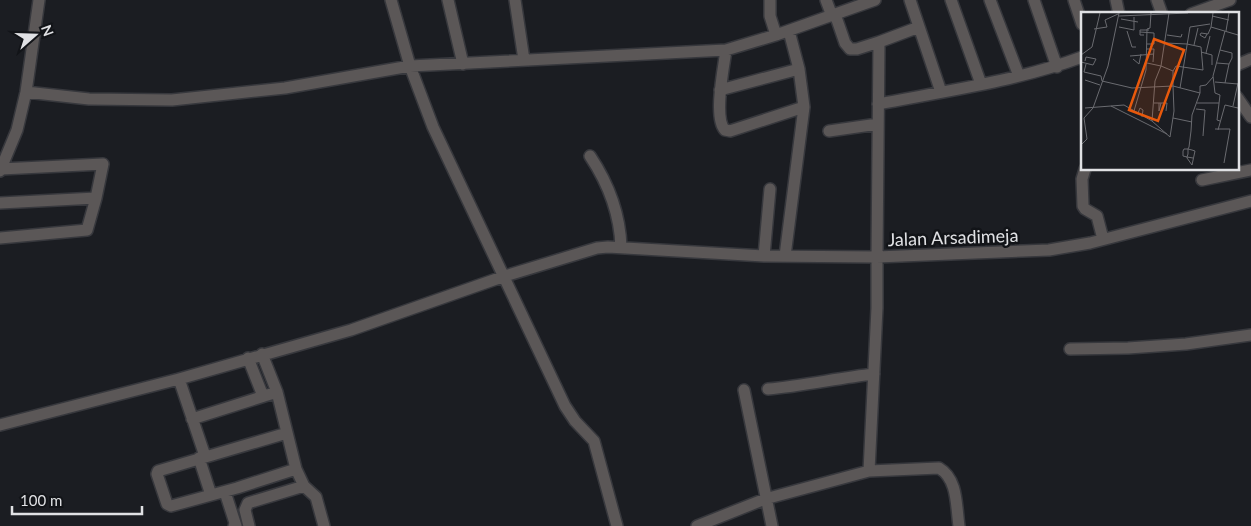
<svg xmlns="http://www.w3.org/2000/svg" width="1251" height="526" viewBox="0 0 1251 526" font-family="Lato,sans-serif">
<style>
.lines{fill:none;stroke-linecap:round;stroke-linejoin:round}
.minor-casing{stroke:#37383d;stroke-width:14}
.minor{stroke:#5b5757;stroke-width:11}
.labels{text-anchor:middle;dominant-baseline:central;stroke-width:5;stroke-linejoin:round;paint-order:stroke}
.street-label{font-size:18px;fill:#e0e1e4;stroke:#121418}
.inset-road{fill:none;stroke:#6a6b70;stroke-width:1}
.view{fill:#e8590c;fill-opacity:0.15;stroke:#e8590c;stroke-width:2.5}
.inset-edge{fill:none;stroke:#e0e1e4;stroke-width:2.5}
</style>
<rect width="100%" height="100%" fill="#1b1d22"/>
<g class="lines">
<!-- minor casing -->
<g class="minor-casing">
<path id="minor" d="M391 0 410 66 433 127 565 406 575 421 594 441 617 526
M448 0 463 64
M515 0 524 60
M770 0V16L776 35
M826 0 832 16
M910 0 941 92
M951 0 981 84
M990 0 1019 76
M1034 0 1057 67
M1074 0 1082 24
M1116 0 1119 14
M1157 0 1162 14
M1191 14 1230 0
M879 42 919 27
M726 50C724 66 713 118 725 130L730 131 804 107 799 69
M1237 65 1251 59
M720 90 799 69 789 31
M26 92 89 99 172 100 285 88 410 66 726 50 776 35 875 0
M1237 97 1251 117
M878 104C946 91 1017 81 1082 57
M829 131 878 124
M590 156C608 183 620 215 621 247
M1085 169 1082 179 1083 206 1085 209 1097 216 1103 239
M0 171 17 130 26 92 39 0
M1202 180 1251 170
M0 203 96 198
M0 238 87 230 96 198 103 164 1 169
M764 256 770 189
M785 256 804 107
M1070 349 1128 348 1186 344 1251 335
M262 354 277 392 296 469 304 486 316 497 324 526
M248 358 263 396
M179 379 205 456
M768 389C803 386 838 378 874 374
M744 390 772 526
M192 419 277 392
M0 425 179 379 351 330 505 276 597 248 608 247 764 256 877 257 879 42 857 49H850L845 43 835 14
M287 433 158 471 157 474 167 504 171 506 237 488 296 469
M199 458 211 495
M869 471 877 308V257L1049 250 1090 243 1251 201
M225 492 236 526H234
M249 526 245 510 248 503 304 486
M697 526 765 499 869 471 939 468C958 479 956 506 959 526"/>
</g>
<!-- minor -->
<use href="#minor" class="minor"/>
</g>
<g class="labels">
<!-- street labels -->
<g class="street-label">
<text transform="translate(953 237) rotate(-2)">Jalan Arsadimeja</text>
</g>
</g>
<!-- overview -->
<g transform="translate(1081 12)">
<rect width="158" height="158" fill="#1b1d22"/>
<path class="inset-road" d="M88 1 80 54 92 59M132 1 130 15 157 23M38 4 107 1M131 4 148 8M40 7 57 10M38 15 53 18V5M13 17 26 15 24 8 37 2M46 19 51 35H55M145 19 148 1M59 20 73 21V32H66M126 22 124 26 119 23 120 21 127 22 130 15M63 23H59V18H68M86 23 100 25 101 22M85 31 106 32M113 33 117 16M66 37H73L72 50M120 40 131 43V53M125 41 129 24M0 43 11 35 19 1M49 44 73 42M52 47 58 52 60 42M0 50 12 53 15 47 5 45 4 49M66 51 80 54 74 69 71 109M136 51 148 52 151 46V41L139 38M5 52 3 60 20 64M92 59V74L119 81 111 103 110 119 108 135 107 137V142L106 145V146L111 153 114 139 111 138 107 137H103L102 139V144L106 145 112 146M92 59 95 54 122 58 120 35 106 32M4 68 19 73M134 70 157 72M144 71 148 52M99 76 109 15 129 12M119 81V74L125 73 132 65M73 91H86L85 99M78 91V99L80 91M116 91H138M30 94 86 122M152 94 157 71M4 96 43 93 71 109 89 125 93 99 92 74 51 76 21 69 20 64M115 97 124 98 122 124M53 99 65 58 66 17 69 16 70 1M57 101 59 96 62 98 61 105M92 106 111 110M139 109 136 108 139 83 134 81 132 64 144 19M134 117H149L143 151M137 118 144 93 157 96M0 133 6 127 3 106 12 96 27 54 38 1"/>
<path class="view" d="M73 27 103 38 77 109 48 98Z"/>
<rect width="158" height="158" class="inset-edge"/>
</g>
<!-- north arrow -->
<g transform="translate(35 35) rotate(70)" stroke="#121418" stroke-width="4" paint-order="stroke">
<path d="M0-4L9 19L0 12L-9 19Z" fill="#e0e1e4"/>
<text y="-8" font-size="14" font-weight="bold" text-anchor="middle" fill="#e0e1e4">N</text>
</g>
<!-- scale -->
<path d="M12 506v8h130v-8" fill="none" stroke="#e0e1e4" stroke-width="2.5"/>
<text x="20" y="506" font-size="15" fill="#e0e1e4" stroke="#121418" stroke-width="4" paint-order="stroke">100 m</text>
</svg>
